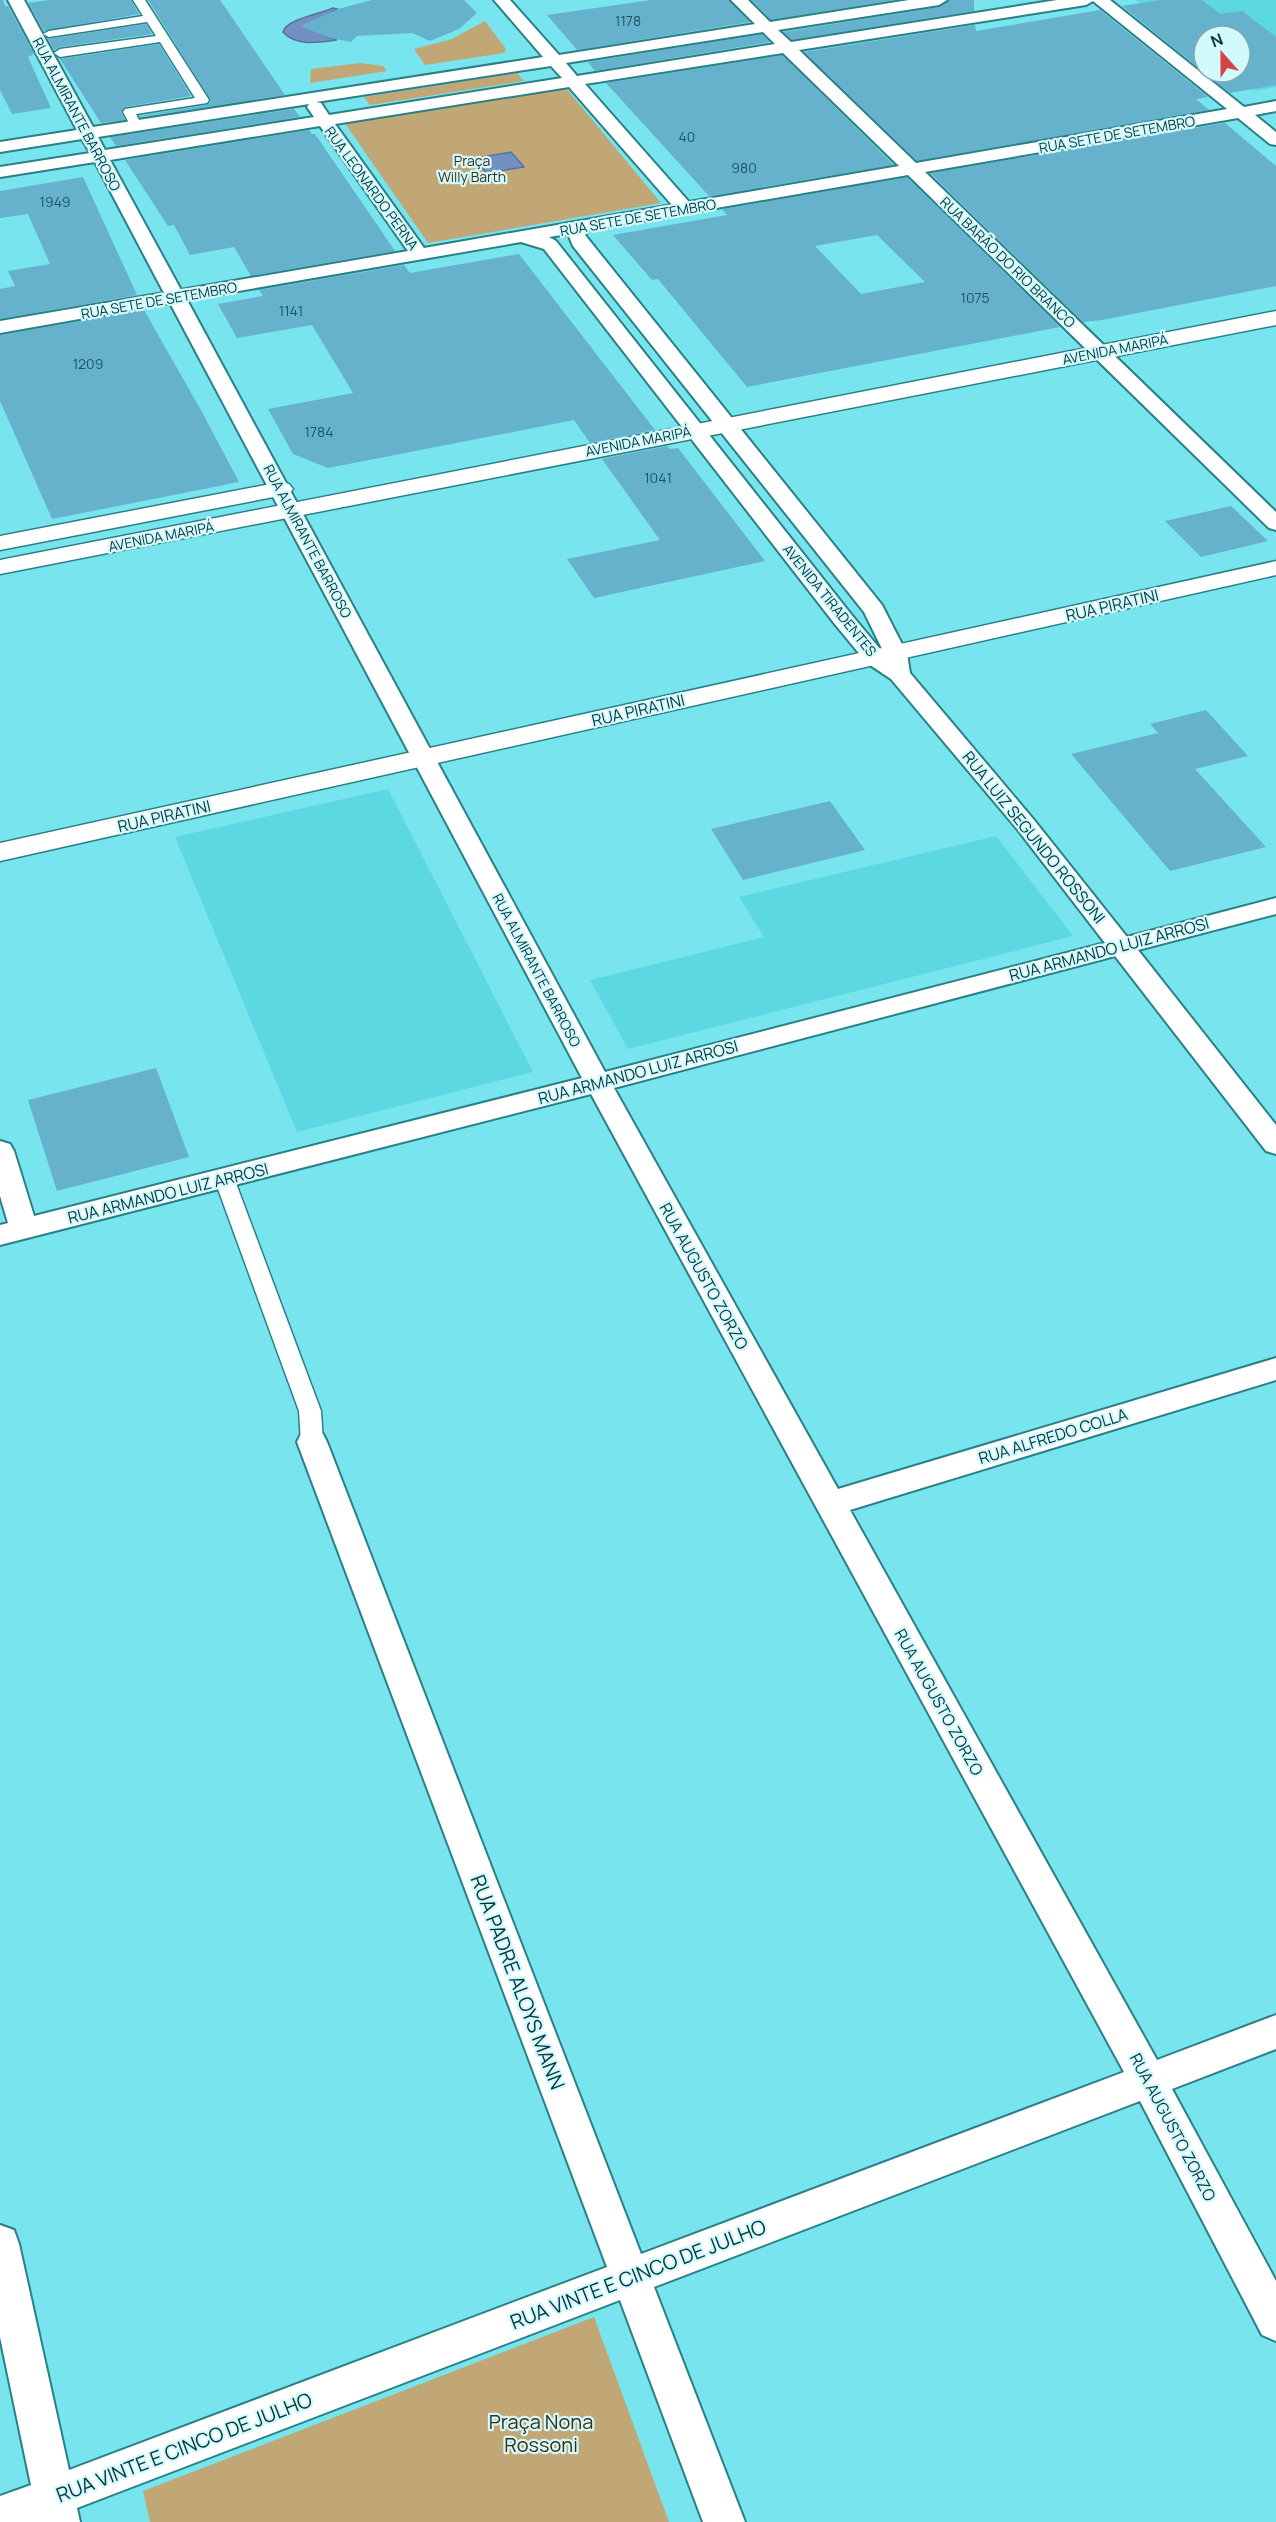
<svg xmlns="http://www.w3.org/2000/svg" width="1276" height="2522" viewBox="0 0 1276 2522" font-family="Manrope,sans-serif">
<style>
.built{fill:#5cd8e2}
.green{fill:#c1a775}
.water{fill:#748fc4;stroke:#52759b;stroke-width:1.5}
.building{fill:#66b2cd;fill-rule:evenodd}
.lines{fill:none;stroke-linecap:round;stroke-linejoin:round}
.pedestrian-casing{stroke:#2a8087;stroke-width:3}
.minor-casing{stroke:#2a8087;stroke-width:4}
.tertiary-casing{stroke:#2a8087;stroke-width:3}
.primary-casing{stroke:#2a8087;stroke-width:3}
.pedestrian{fill:#fff;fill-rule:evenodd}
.minor{fill:#fff;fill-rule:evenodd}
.tertiary{fill:#fff;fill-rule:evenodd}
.primary{fill:#fff;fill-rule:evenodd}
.labels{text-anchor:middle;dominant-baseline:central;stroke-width:4.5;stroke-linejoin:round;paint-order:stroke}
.number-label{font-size:14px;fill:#1c5660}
.far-street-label{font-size:14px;fill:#04373b;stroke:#d3f9fd}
.far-park-label{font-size:14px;fill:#3c2e13;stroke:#d3f9fd}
.street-label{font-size:16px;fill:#04373b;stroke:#d3f9fd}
.near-street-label{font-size:20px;fill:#04373b;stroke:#d3f9fd}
.near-park-label{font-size:20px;fill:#3c2e13;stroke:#d3f9fd}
</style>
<rect width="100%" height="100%" fill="#78e4ed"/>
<!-- built -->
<path class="built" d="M1136 0H1276V87L1256 91 1231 72H1240V36H1204V52Z
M388 789 533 1072 297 1132 175 837Z
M996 836 1073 936 628 1049 590 980 764 937 739 897Z"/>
<!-- green -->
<path class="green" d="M485 21 506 49 504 53 425 65 414 49 452 39Z
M360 63 383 66 387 71 310 83 311 69Z
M517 73 524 81 370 105 364 97Z
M565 87 661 203 428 243 344 122Z
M594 2317 669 2522H150L143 2491Z"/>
<!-- water -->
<path class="water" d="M333 8 337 9 318 20 325 36 337 40C320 42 296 47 283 32 286 19 321 14 333 8Z
M511 152 524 167 486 173 475 158Z"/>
<!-- building -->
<path class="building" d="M0 0H3L5 6H8L34 54 28 57 51 108 12 114 0 90Z
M49 0H131L139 14 44 31 28 3Z
M148 0H220L285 95 140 117 139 116 207 105 211 101Z
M372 0H464L477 13 459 29 430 41 412 33 357 36 351 42 330 38 300 26 338 9Z
M651 0H729L750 22 577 50 547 15Z
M751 0H895L771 20Z
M949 0H974V11L792 40 783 32 939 7Z
M1161 0H1202L1220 14 1242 11 1276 37V85L1230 93 1122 6ZM1204 36H1240V72H1204Z
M1100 10 1208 97 1196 99 1209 110 917 161 804 52 975 25 976 31Z
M146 24 152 34 60 47 54 50 48 39Z
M762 34 770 42 595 71 588 62Z
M159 44 191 96 125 107 121 113 125 120 101 123 60 59Z
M782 55 894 165 709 196 606 83Z
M294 109 300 117 116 146 110 137Z
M1225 123 1276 166V286L1102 320 1083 322 930 173Z
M309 130 312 134H315L395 251 251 276 234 247 190 255 174 225 168 226 125 160Z
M83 177 137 295 0 319V289L15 286 8 271 50 264 28 214 0 218V191Z
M907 177 1060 327 747 387 658 279 652 280 613 235 727 215 722 209ZM877 235 925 282 861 294 815 246Z
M519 254 655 430 590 443 574 420 328 468 293 454 268 409 353 393 312 325 237 338 218 304 263 296 259 290 404 265 410 273Z
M144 310 202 412 239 482 52 519 0 401V335Z
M667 446 670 449 678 448 765 561 594 598 567 559 660 540 602 459Z
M1231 506 1268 541 1201 557 1165 521Z
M1206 710 1248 756 1195 769 1266 847 1170 871 1071 754 1158 733 1150 724Z
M830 801 865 850 743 880 711 829Z
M156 1068 189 1157 57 1191 28 1100Z"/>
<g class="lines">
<!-- pedestrian casing -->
<g class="pedestrian-casing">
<path id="pedestrian" d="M133 0H145L209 100 207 103 136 114 139 120 137 123H129L123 112 125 109 195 98 160 42 60 57 54 53 60 49 156 36 147 22 49 37 43 34 49 31 143 16Z
M224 1171 231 1173 234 1178 321 1411 323 1442 320 1448 312 1451 304 1448 301 1442 299 1411 214 1178 217 1173Z"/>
</g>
<!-- minor casing -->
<g class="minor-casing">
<path id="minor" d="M8 0H24L93 127 543 57 494 0H510L559 55 755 24 731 0H748L770 22 909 0H947L939 5 778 30 791 42 1057 0H1110L1244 107 1276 101V111L1255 115 1276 132V145L1270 144 1238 118 925 172 1276 512V530L1269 528 908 175 589 230 585 235 882 605 907 654 910 673 1034 820 1127 937 1276 898V914L1138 950 1276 1125V1154L1266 1151 1115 956 614 1088 838 1489 1276 1358V1380L850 1510 1157 2060 1276 2015V2049L1172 2089 1276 2281V2341L1262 2335 1140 2101 654 2287 745 2522H703L620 2300 77 2508 80 2522H0V2496L31 2485 0 2337V2225L14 2230 19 2244 69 2470 607 2267 297 1442 301 1434 312 1430 323 1434 327 1442 641 2254 1124 2072 591 1094 0 1245V1225L8 1223 0 1196V1141L10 1144 14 1151 34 1216 582 1078 170 303 0 333V321L164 293 95 162 0 177V167L90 153 82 139 0 152V142L77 130ZM1093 1 1227 109 916 163 799 50 1086 5ZM763 32 775 44 577 76 566 63ZM783 53 899 166 689 202 585 84ZM551 66 562 78 329 115 321 103 316 102ZM569 87 672 205 424 248 335 124ZM309 104 307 107 314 117 105 150 98 137ZM320 126 408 251 181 290 110 160ZM568 234 573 246 864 612 885 655 850 613 556 241 549 237ZM521 242 544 249 834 623 867 663 891 679 1018 830 1105 943 605 1072 187 300Z"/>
</g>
<!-- tertiary casing -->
<g class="tertiary-casing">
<path id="tertiary" d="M1276 561V575L0 861V843Z"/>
</g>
<!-- primary casing -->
<g class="primary-casing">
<path id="primary" d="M1276 311V325L0 574V560Z
M281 482 289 484 293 489 289 494 0 550V536Z"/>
</g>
<!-- pedestrian -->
<use href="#pedestrian" class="pedestrian"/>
<!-- minor -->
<use href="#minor" class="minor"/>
<!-- tertiary -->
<use href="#tertiary" class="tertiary"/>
<!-- primary -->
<use href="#primary" class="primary"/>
</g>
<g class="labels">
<!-- number labels -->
<g class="number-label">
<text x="628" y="20">1178</text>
<text x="687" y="136">40</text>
<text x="744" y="167">980</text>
<text x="55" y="201">1949</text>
<text x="975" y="297">1075</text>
<text x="291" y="310">1141</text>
<text x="88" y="363">1209</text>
<text x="319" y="431">1784</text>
<text x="658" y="477">1041</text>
</g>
<!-- far-street labels -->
<g class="far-street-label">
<text transform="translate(77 114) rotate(62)">RUA ALMIRANTE BARROSO</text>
<text transform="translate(1117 134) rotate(-10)">RUA SETE DE SETEMBRO</text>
<text transform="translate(372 188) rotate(54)">RUA LEONARDO PERNA</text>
<text transform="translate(638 217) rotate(-10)">RUA SETE DE SETEMBRO</text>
<text transform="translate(1008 262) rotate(44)">RUA BARÃO DO RIO BRANCO</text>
<text transform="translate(159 300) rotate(-10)">RUA SETE DE SETEMBRO</text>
<text transform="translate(1115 349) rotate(-11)">AVENIDA MARIPÁ</text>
<text transform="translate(638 441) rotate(-11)">AVENIDA MARIPÁ</text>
<text transform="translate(161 536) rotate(-11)">AVENIDA MARIPÁ</text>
<text transform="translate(308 541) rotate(62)">RUA ALMIRANTE BARROSO</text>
<text transform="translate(830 600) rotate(51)">AVENIDA TIRADENTES</text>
<text transform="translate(537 970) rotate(62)">RUA ALMIRANTE BARROSO</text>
</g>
<!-- far-park labels -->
<g class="far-park-label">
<text x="472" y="160">Praça<tspan x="472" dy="16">Willy Barth</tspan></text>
</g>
<!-- street labels -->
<g class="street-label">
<text transform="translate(1112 605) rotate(-13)">RUA PIRATINI</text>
<text transform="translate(638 710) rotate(-13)">RUA PIRATINI</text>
<text transform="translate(164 816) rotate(-13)">RUA PIRATINI</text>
<text transform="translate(1034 837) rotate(51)">RUA LUIZ SEGUNDO ROSSONI</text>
<text transform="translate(1109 949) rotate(-15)">RUA ARMANDO LUIZ ARROSI</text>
<text transform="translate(638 1072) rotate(-15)">RUA ARMANDO LUIZ ARROSI</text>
<text transform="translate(168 1193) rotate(-14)">RUA ARMANDO LUIZ ARROSI</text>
<text transform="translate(704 1276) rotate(61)">RUA AUGUSTO ZORZO</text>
<text transform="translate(1053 1436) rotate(-17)">RUA ALFREDO COLLA</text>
<text transform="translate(939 1702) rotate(61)">RUA AUGUSTO ZORZO</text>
<text transform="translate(1173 2127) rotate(62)">RUA AUGUSTO ZORZO</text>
</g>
<!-- near-street labels -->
<g class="near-street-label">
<text transform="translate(518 1982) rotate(69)">RUA PADRE ALOYS MANN</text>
<text transform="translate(638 2274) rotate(-21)">RUA VINTE E CINCO DE JULHO</text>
<text transform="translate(184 2447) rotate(-21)">RUA VINTE E CINCO DE JULHO</text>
</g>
<!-- near-park labels -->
<g class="near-park-label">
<text x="541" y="2421">Praça Nona<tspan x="541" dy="23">Rossoni</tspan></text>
</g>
</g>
<!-- north arrow -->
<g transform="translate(1222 54) rotate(339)"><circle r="28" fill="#d3f9fd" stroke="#80abaf" stroke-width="1.5"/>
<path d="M0-4.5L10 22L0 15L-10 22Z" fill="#d34347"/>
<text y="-9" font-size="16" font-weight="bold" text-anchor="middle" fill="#04373b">N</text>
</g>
</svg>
